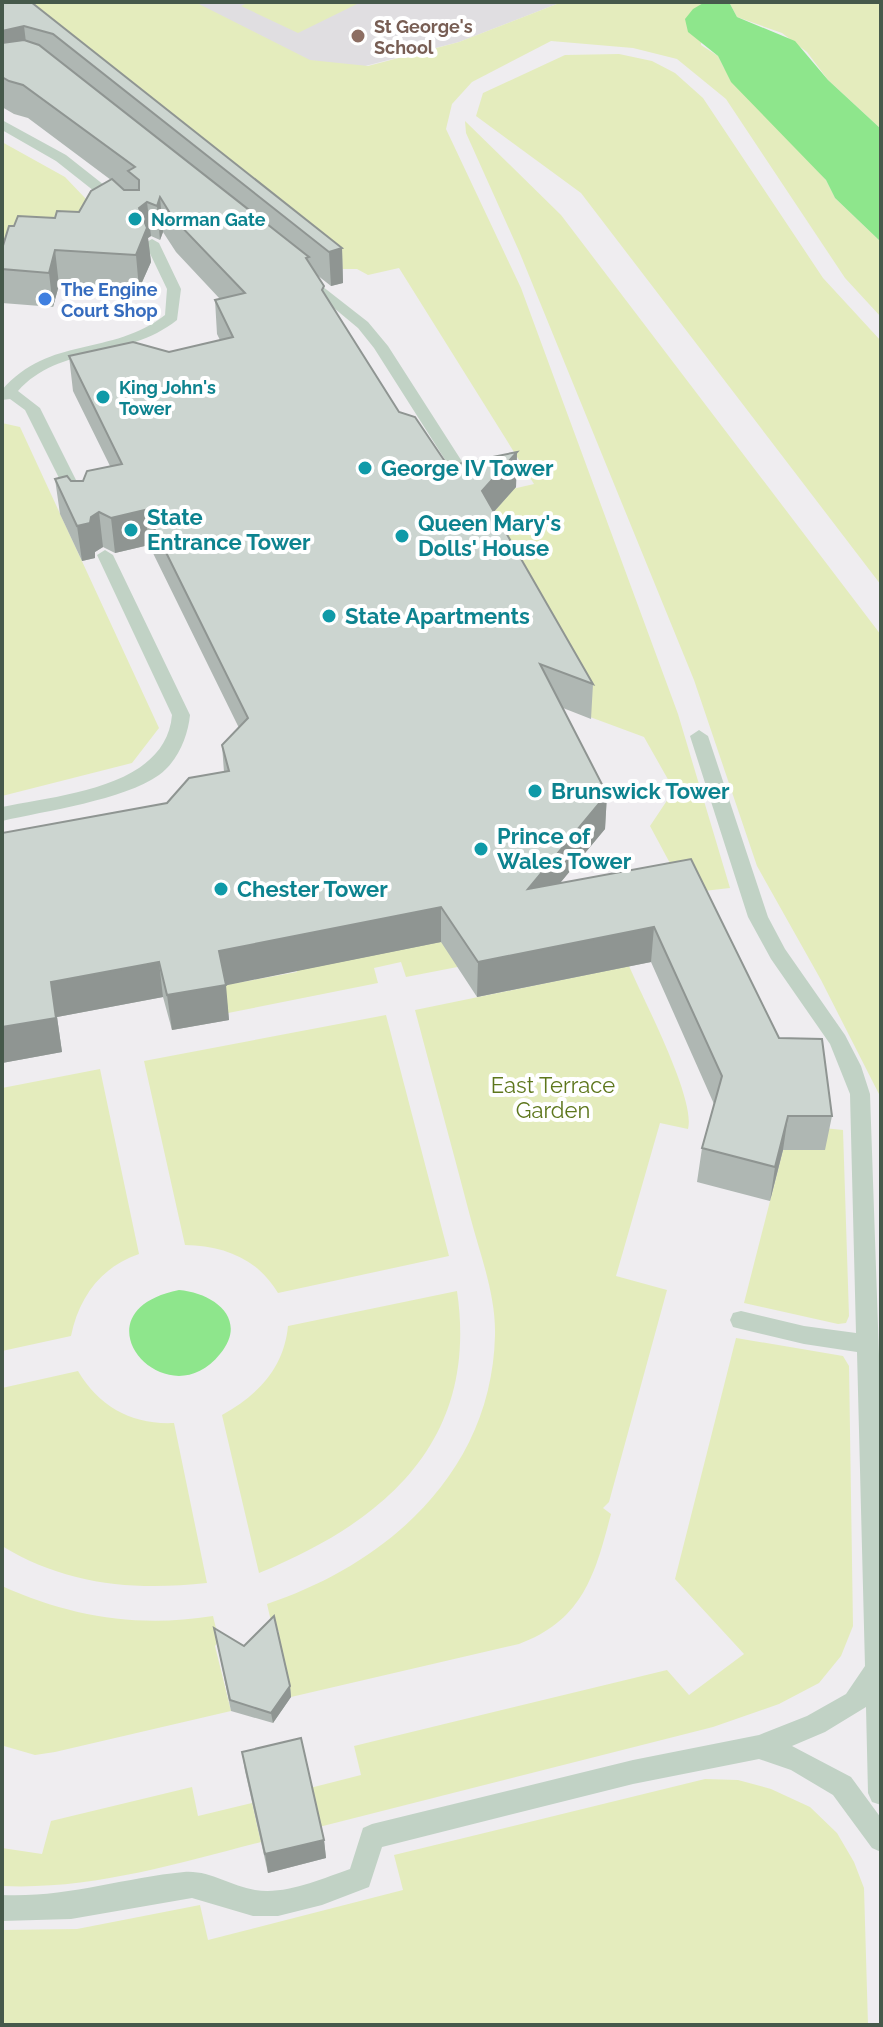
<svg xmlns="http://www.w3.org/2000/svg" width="883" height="2027" viewBox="0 0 883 2027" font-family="Raleway,sans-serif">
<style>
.education{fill:#e0dee1}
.green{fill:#e4ecbd}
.water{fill:#8ee68c}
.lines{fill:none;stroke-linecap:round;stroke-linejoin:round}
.lane{fill:#c1d2c5;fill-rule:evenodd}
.wall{fill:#afb7b3}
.shaded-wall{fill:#8f9592}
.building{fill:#ccd5d0;stroke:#8f9592;stroke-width:2}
.education-dot{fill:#8d6e63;stroke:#fff;stroke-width:3}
.culture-dot{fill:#0f9aa8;stroke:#fff;stroke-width:3}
.shop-dot{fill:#3f7fe0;stroke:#fff;stroke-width:3}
.labels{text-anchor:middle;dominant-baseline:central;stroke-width:8;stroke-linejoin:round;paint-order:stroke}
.far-education-label{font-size:18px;font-weight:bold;fill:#785e54;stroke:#fff;text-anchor:start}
.far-culture-label{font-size:18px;font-weight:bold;fill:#0d838f;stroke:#fff;text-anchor:start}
.far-shop-label{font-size:18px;font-weight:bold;fill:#366cbe;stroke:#fff;text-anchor:start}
.culture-label{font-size:22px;font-weight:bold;fill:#0d838f;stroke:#fff;text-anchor:start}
.park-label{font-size:22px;fill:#5d761c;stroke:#fff}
</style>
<rect width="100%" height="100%" fill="#efedf0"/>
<!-- education -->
<path class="education" d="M176 2H562L459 42 322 77Z"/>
<!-- green -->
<path class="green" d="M2 2H195L310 60 368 66 459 42 562 2H708H704L701 45 718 56 724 68 826 180 835 198 881 242V317L845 278 726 99 677 59 633 48 551 41 472 82 452 104 446 129 521 288 678 714 730 888 686 893 650 826 674 790 644 737 590 717 475 515 500 492 534 484 399 268 368 275 357 269H337Z
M249 2H361L298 33 241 6Z
M729 2H881V129L828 80 807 52 782 33 737 17Z
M619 54 652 61 675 73 703 98 823 278 881 341V585L581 193 476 116 483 93 565 55Z
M465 121 561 215 881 635V1098L821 980 757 866 694 680 519 251 466 133Z
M2 142 65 177 106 220 2 267Z
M2 423 20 427 159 728 132 763 2 796Z
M627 907 638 932 406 977 401 962 374 968 378 983 228 1013 220 986 297 972 296 968Z
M629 966C643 999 696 1099 688 1129L660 1123 616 1276 667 1290 609 1502 603 1508 611 1514C595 1575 583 1620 519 1644L291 1697 278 1638 279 1631 273 1630 267 1604C389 1563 492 1471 495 1335 496 1295 480 1254 470 1216 452 1147 433 1078 415 1010Z
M386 1015 449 1256 278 1293C257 1258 224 1246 185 1245L144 1061Z
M100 1069 139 1254C101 1267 79 1297 71 1336L2 1351V1088Z
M823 1128 843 1130 849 1316 846 1323 838 1324 744 1303 783 1150Z
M457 1291C479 1441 386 1521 259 1573L222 1415C258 1395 284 1368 288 1326Z
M736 1338 843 1356 849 1366 853 1626 841 1656 819 1683 779 1704 713 1727 319 1827 310 1788 361 1775 354 1746 667 1670 689 1695 744 1654 675 1579Z
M78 1371C99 1407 133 1425 174 1423L207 1583C134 1591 66 1585 2 1546V1388Z
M2 1586C71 1617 138 1628 213 1616L219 1641 215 1646 231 1711 55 1752 35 1755 4 1746Z
M705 1779 738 1780 771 1789 810 1807 837 1833 854 1862 864 1888 868 2025H2V1930L77 1929 200 1905 208 1940 403 1890 394 1855Z
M192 1787 198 1816 252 1803 261 1842C175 1864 91 1890 2 1886V1848L42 1854 51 1821Z"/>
<!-- water -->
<path class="water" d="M705 2H729L737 17 795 41 828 80 881 129V242L835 198 826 180 731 82 718 56 688 32 685 19 693 9Z
M179 1290C214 1293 249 1319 220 1354 166 1422 70 1312 179 1290Z"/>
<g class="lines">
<!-- lane -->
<path class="lane" d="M2 120 66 155 123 200V206H113L56 161 2 130Z
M152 239 159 243 181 289 177 320C125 361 60 344 18 391L40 408 85 498 83 502H71L25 410 10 399 2 400V390C50 335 111 357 165 315L167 289 145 243Z
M304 272 368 322 388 346 470 474 468 477H456L374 348 358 328 299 279V273Z
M105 550 113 555 190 715C188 737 177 762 159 775 124 800 45 811 2 821V807C59 795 166 788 172 715L97 555Z
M699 730 708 736 768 917 785 949 845 1035 861 1066 870 1094 881 1413V1805L872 1802 868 1793 866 1707 825 1732 792 1746 851 1777 881 1818V1852L872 1848 833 1795 791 1770 759 1759 633 1784 382 1847 369 1887 322 1905 278 1916H253L192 1898 71 1919 2 1921V1895C65 1898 122 1878 184 1872 210 1870 230 1886 255 1890 286 1895 321 1879 350 1869L363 1828 372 1824 633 1760 759 1735 807 1716 846 1694 865 1666 857 1352 804 1344 741 1329 733 1327 730 1320 733 1313 741 1311 804 1326 856 1333 850 1094 830 1044 771 959 748 917 690 736Z"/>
</g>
<!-- wall -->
<path class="wall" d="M2 2H31L342 248 343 283 331 286 317 275 325 295 399 412 448 466 517 452 516 487 494 512 593 684 591 719 563 708 607 794 605 829 560 883 691 859 779 1038 832 1116 825 1150H783L770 1201 697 1182 702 1148 714 1104 651 962 477 997 441 942 225 985 229 1020 172 1030 163 997 57 1017 62 1052 2 1063V833L167 803 224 772 222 745 239 728 149 545 115 553 103 547 95 552V558L82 561 60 514 55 479 71 481H83L110 466 73 391 69 356 169 352 220 340 217 334 215 300 220 299 176 252 163 232 160 240 151 236 148 238 151 262 139 289 59 285 53 307 2 303V249L14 226 79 212 111 180 28 118 14 114 2 107Z
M214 1628 290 1686 291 1697 273 1723 231 1711Z
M242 1752 324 1840 326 1858 268 1873 245 1771Z"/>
<!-- shaded-wall -->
<path class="shaded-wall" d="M24 26 28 59 2 65V31Z
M160 197 163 232 160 240 157 206Z
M147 202 151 236 148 238 151 262 139 289 136 255 139 208Z
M342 248 343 283 331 286 329 252Z
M55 250 59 285 53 307 49 273Z
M517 452 516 487 481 526 482 491Z
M145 510 149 545 115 553 111 518Z
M99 512 103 547 95 552V558L82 561 77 526Z
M607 794 605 829 526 924 528 889Z
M441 907V942L223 986 219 951Z
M654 927 651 962 477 997 478 962Z
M159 962 163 997 57 1017 62 1052 2 1063V1027L51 982Z
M226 985 229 1020 172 1030 167 995Z
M788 1116 783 1150 770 1201 775 1167Z
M290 1686 291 1697 273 1723 271 1713Z
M324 1840 326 1858 268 1873 265 1854Z"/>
<!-- building -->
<path class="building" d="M2 2H31L342 248 329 252 53 34 24 26 2 31Z
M24 40 39 45 309 257 306 258 324 286 322 290 399 412 415 417 448 466 517 452 482 491 593 684 540 664 607 794 528 889 691 859 779 1038 822 1039 832 1116H788L775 1167 702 1148 722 1076 654 927 478 962 441 907 219 951 226 985 167 995 159 962 51 982 56 1018 2 1027V833L167 803 189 778 229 771 222 745 248 718 145 510 111 518 99 512 91 517 90 523 77 526 55 479 67 476 71 481H83L87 471 122 464 69 356 133 342 169 352 233 337 215 300 245 293 173 218 160 197 157 206 147 202 139 208 147 228 136 255 55 250 49 273 2 269V249L9 226H14L18 216 55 218 57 211 79 212 91 191 112 179 124 190H139V180L128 171 135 167 23 85 9 81 2 77V43Z
M274 1616 290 1686 271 1713 230 1700 214 1628 244 1646Z
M301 1738 324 1840 265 1854 242 1752Z"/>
<!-- markers -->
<circle class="education-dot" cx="358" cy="36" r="8"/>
<g class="culture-dot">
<circle cx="135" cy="219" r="8"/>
<circle cx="103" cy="397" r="8"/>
<circle cx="365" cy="468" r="8"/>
<circle cx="131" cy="530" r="8"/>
<circle cx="402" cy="536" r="8"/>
<circle cx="329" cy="616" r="8"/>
<circle cx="535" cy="791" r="8"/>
<circle cx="481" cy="849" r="8"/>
<circle cx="221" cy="889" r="8"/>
</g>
<circle class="shop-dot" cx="45" cy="299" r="8"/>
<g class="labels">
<!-- far-education labels -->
<g class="far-education-label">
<text x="374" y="26">St George's<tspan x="374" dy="21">School</tspan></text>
</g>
<!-- far-culture labels -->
<g class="far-culture-label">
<text x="151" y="219">Norman Gate</text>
<text x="119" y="387">King John's<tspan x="119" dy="21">Tower</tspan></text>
</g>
<!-- far-shop labels -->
<g class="far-shop-label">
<text x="61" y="289">The Engine<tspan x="61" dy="21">Court Shop</tspan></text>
</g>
<!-- culture labels -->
<g class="culture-label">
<text x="381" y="468">George IV Tower</text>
<text x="147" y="517">State<tspan x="147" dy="25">Entrance Tower</tspan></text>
<text x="418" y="523">Queen Mary's<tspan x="418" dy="25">Dolls' House</tspan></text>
<text x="345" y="616">State Apartments</text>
<text x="551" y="791">Brunswick Tower</text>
<text x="497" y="836">Prince of<tspan x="497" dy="25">Wales Tower</tspan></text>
<text x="237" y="889">Chester Tower</text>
</g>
<!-- park labels -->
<g class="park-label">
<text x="553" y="1085">East Terrace<tspan x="553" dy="25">Garden</tspan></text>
</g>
</g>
<!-- border -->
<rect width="883" height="2027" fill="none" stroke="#46594b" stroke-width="8"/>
</svg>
